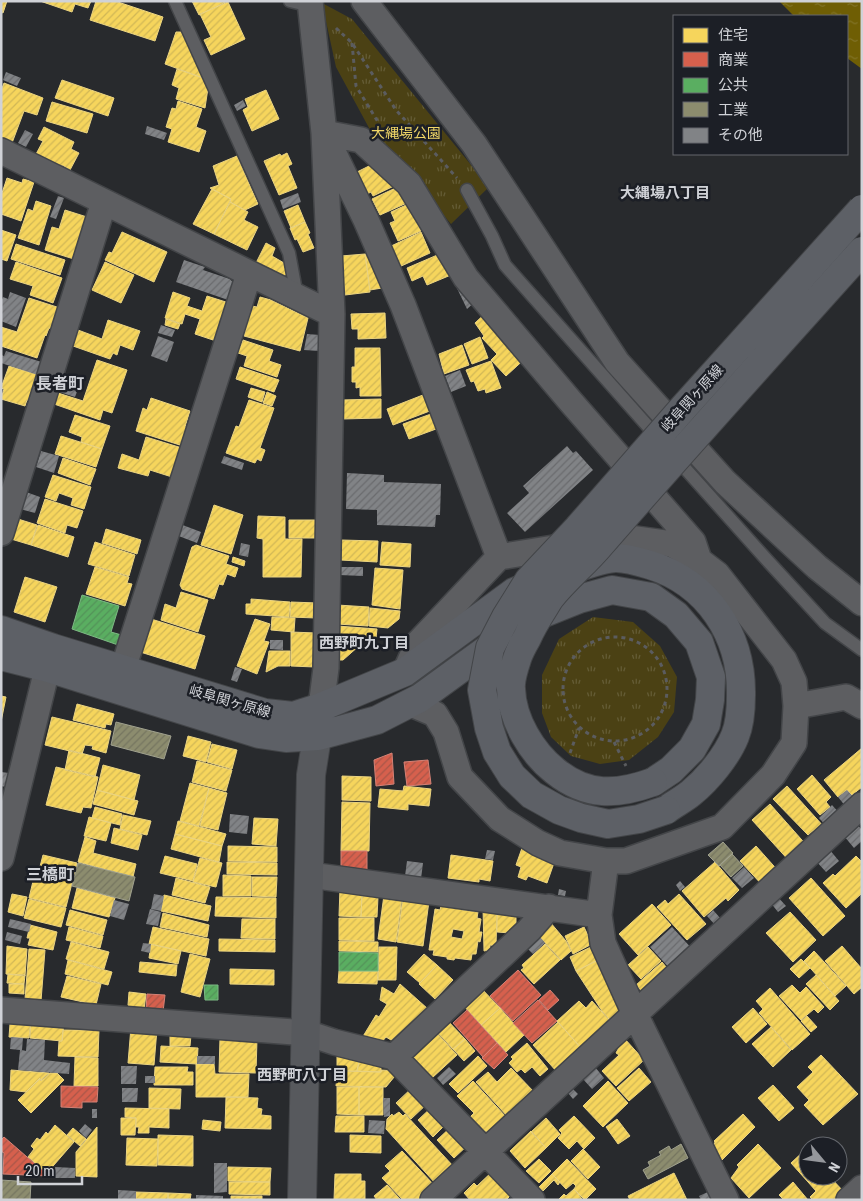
<svg xmlns="http://www.w3.org/2000/svg" width="863" height="1201" viewBox="0 0 863 1201" font-family="'Roboto Condensed','Noto Sans JP',sans-serif">
<style>
.park{fill:url(#park-tufts)}
.water{fill:url(#water-ripples)}
.homes{fill:url(#homes-hatch);stroke:#ebd481;fill-rule:evenodd}
.shops{fill:url(#shops-hatch);stroke:#d48276}
.public{fill:url(#public-hatch);stroke:#7db984}
.industry{fill:url(#industry-hatch);stroke:#a0a18e}
.building{fill:url(#building-hatch)}
.lines{fill:none;stroke-linecap:round;stroke-linejoin:round}
.lane-casing{stroke:#434548;stroke-width:15}
.street-casing{stroke:#434548;stroke-width:28}
.secondary-casing{stroke:#434548;stroke-width:30}
.primary-casing{stroke:#434548;stroke-width:30}
.path{stroke:#5b5c5f;stroke-width:3;stroke-dasharray:4 4;stroke-linecap:butt}
.lane{stroke:#5d5e61;stroke-width:12}
.street{stroke:#5d5e61;stroke-width:25}
.secondary{stroke:#57595d;stroke-width:28}
.primary{stroke:#5d6066;stroke-width:28}
.primary-bridge-casing{stroke:#434548;stroke-width:30;stroke-linecap:butt}
.primary-bridge{stroke:#5d6066;stroke-width:28}
.labels{text-anchor:middle;dominant-baseline:central;stroke-width:5;stroke-linejoin:round;paint-order:stroke}
.park-label{font-size:14px;fill:#f0d667;stroke:#1c1f26}
.street-label{font-size:14px;fill:#d0d2d7;stroke:#1c1f26}
.neighbourhood-label{font-size:15px;font-weight:bold;fill:#d0d2d7;stroke:#1c1f26}
.quarter-label{font-size:16px;font-weight:bold;fill:#d0d2d7;stroke:#1c1f26}
</style>
<defs>
<pattern id="park-tufts" width="24" height="20" patternUnits="userSpaceOnUse" patternTransform="scale(1.25)"><rect width="24" height="20" fill="#4b4114"/><path d="M3 7l-1-3M5 7V3M7 7l1-3M15 17l-1-3M17 17v-4M19 17l1-3" fill="none" stroke="#645c35"/></pattern>
<pattern id="water-ripples" width="26" height="14" patternUnits="userSpaceOnUse" patternTransform="scale(1.25)"><rect width="26" height="14" fill="#6f5e04"/><path d="M2 4q2-2 4 0t4 0M15 11q2-2 4 0t4 0" fill="none" stroke="#827428"/></pattern>
<pattern id="homes-hatch" width="6" height="6" patternUnits="userSpaceOnUse" patternTransform="scale(1.25)"><rect width="6" height="6" fill="#f6d55c"/><path d="M-1 1l2-2M0 6l6-6M5 7l2-2" fill="none" stroke="#d1b756"/></pattern>
<pattern id="shops-hatch" width="6" height="6" patternUnits="userSpaceOnUse" patternTransform="scale(1.25)"><rect width="6" height="6" fill="#d6604d"/><path d="M-1 1l2-2M0 6l6-6M5 7l2-2" fill="none" stroke="#a85649"/></pattern>
<pattern id="public-hatch" width="6" height="6" patternUnits="userSpaceOnUse" patternTransform="scale(1.25)"><rect width="6" height="6" fill="#5aae61"/><path d="M-1 1l2-2M0 6l6-6M5 7l2-2" fill="none" stroke="#539259"/></pattern>
<pattern id="industry-hatch" width="6" height="6" patternUnits="userSpaceOnUse" patternTransform="scale(1.25)"><rect width="6" height="6" fill="#8c8c6e"/><path d="M-1 1l2-2M0 6l6-6M5 7l2-2" fill="none" stroke="#757560"/></pattern>
<pattern id="building-hatch" width="6" height="6" patternUnits="userSpaceOnUse" patternTransform="scale(1.25)"><rect width="6" height="6" fill="#818386"/><path d="M-1 1l2-2M0 6l6-6M5 7l2-2" fill="none" stroke="#6a6b6e"/></pattern>
</defs>
<rect width="100%" height="100%" fill="#282a2d"/>
<!-- park -->
<path class="park" d="M322 3 352 19 489 187 451 224 424 192 381 150 336 67Z
M593 617 633 622 660 646 677 677 674 712 658 737 629 760 600 764 571 756 551 737 542 713V675L559 639Z"/>
<!-- water -->
<path class="water" d="M779 1H862V69L847 58V16H794Z"/>
<!-- homes -->
<path class="homes" d="M1 1H7L3 13 1 12Z
M40 1H91L88 8 75 4 72 12Z
M96 1H115L163 17 155 41 90 20Z
M192 1H228L199 15Z
M228 2 245 39 211 55 204 40 211 37 200 14Z
M176 32H182L203 78 165 64Z
M177 69 203 78 208 88 205 108 176 99 179 88 172 85Z
M62 80 114 98 108 116 55 98Z
M4 83 43 98 37 115 24 111 12 143 1 139V91Z
M266 90 279 119 252 131 243 110 248 107 245 99Z
M178 101 202 109 196 127 206 131 199 152 168 142 172 129 166 127 172 108 176 109Z
M52 102 93 114 87 133 46 121Z
M44 127 74 142 71 149 79 153 70 170 62 165 60 168 35 156 43 141 38 139Z
M287 153 292 164 288 166 297 188 279 195 264 161 280 154 281 156Z
M237 156 258 204 245 210 230 202 231 199 210 188 219 185 213 166Z
M377 162 394 186 373 196 371 192 365 195 355 173Z
M7 178 22 183 23 179 34 182 21 221 1 214V196Z
M402 185 409 202 380 215 372 199Z
M212 189 231 199 214 234 193 224Z
M417 200 426 216 416 220 421 231 398 241 390 223 395 221 391 212Z
M36 201 51 206 39 245 18 238 28 209 33 211Z
M230 202 248 212 244 220 258 227 247 250 214 234Z
M298 205 305 222 291 228 284 211Z
M65 210 87 217 77 260 45 250 52 227 59 229Z
M305 222 310 233 308 234 314 248 303 252 297 239 295 240 290 228Z
M1 230 16 235 7 261 1 259Z
M122 232 167 252 154 282 105 260 109 252 112 253Z
M421 232 430 253 399 267 389 247Z
M266 243 275 248 272 256 284 263 287 272 284 277 256 263Z
M16 244 65 260 60 275 11 259Z
M449 250 458 272 427 285 423 276 412 281 407 268Z
M365 254 370 292 345 295 341 256Z
M365 254H373L382 288 370 290Z
M16 262 62 278 53 303 30 295 33 286 10 279Z
M105 262 134 275 121 303 92 290Z
M173 292 190 298 187 306 202 311 207 296 229 303 216 341 195 334 200 319 185 314 182 324 165 318Z
M260 297 271 300 308 318 300 351 244 336 252 306 257 307Z
M29 298 60 308 53 330 49 328 46 336 45 335 37 358 1 346V327L17 332Z
M489 310 529 355 506 376 491 360 497 354 482 338 484 336 475 323Z
M385 313 386 338 358 339V329H352L351 314Z
M166 319 180 324 178 329 165 325Z
M108 320 140 331 133 350 120 345 117 355 113 353 110 359 73 346 78 330 102 339Z
M480 337 488 358 472 364 464 344Z
M243 340 273 350 269 361 281 365 277 377 244 366 247 356 238 353Z
M462 345 469 365 444 374 439 354Z
M355 348H380L381 396H360V387L356 388V382H352V367H355Z
M97 360 127 370 112 413 103 410 100 420 54 404 58 393 83 401Z
M491 361 501 388 486 393 485 389 478 391 474 381 471 382 466 370Z
M9 366 42 376 34 403 27 400 25 406 1 399 4 389 1 388Z
M240 367 279 380 274 392 236 379Z
M251 388 265 392 262 402 248 397Z
M267 392 276 396 272 406 263 403Z
M428 393 435 409 393 425 387 409Z
M151 398 190 411 185 427 189 428 183 446 136 431 143 408 147 410Z
M381 399V418L342 419 341 400Z
M249 400 274 408 260 448 265 450 261 461 257 459 255 463 226 453 236 426 239 427Z
M431 414 436 429 409 439 403 424Z
M75 415 110 426 102 449 81 442 82 437 69 432Z
M61 436 102 449 96 467 55 454Z
M146 437 182 448 172 477 150 470 148 476 118 468 122 454 139 460Z
M63 458 96 469 90 485 58 473Z
M53 475 91 487 84 509 71 505 73 498 59 493 56 501 45 497Z
M45 499 83 511 77 528 67 525 65 533 37 523Z
M214 505 243 515 231 554 201 545Z
M258 516 285 517V539H302L301 577H263V539L257 538Z
M18 519 37 525 31 545 11 539Z
M289 520H320L319 538H289Z
M38 525 74 537 68 557 31 545Z
M106 529 141 540 137 554 102 543Z
M341 540 378 541 377 562 340 560Z
M95 542 135 555 129 576 88 564Z
M382 542 411 544 410 567 380 565Z
M196 545 229 556 226 564 238 568 235 577 227 574 223 585 219 584 214 599 182 589 180 585 192 547Z
M233 557 245 561 244 566 232 562Z
M95 567 129 577 127 583 132 584 125 606 86 594Z
M375 568 403 570 400 609 372 605Z
M25 577 57 587 45 622 14 612Z
M181 592 208 600 198 632 161 620 165 604 176 608Z
M251 599 290 602 289 617 246 614V604H251Z
M291 602 317 603 316 618 290 617Z
M337 605 369 607 368 626 337 624Z
M370 608 400 611 399 619 388 628 369 626Z
M272 617 295 618 294 632 271 630Z
M148 618 205 636 195 669 137 651Z
M255 619 270 624 264 641 269 642 257 674 237 666Z
M337 626 377 629 376 638H368L343 660H336Z
M291 632 316 633 315 667 291 666Z
M269 651H290V666H278L266 672Z
M1 696 6 697 1 722Z
M77 704 114 714 111 725 106 724 105 728 73 720Z
M52 717 111 731 106 753 92 749 93 746 85 745 82 754 45 745Z
M188 736 211 742 206 762 183 756Z
M212 744 237 750 232 769 207 762Z
M862 748V787L852 795 847 790 838 797 824 780Z
M69 750 100 758 95 777 65 770Z
M197 761 232 770 226 791 192 782Z
M103 765 140 775 134 800 97 790Z
M56 767 98 777 91 808 83 807 81 813 46 805Z
M812 775 831 797 826 802 830 807 820 815 797 789Z
M342 776 371 777V801L342 800Z
M190 783 209 788 199 826 180 821Z
M404 786 431 789 429 806 408 804V810L378 807 380 789 403 791Z
M787 786 825 828 818 834 814 830 808 835 773 799Z
M209 788 227 793 218 830 200 826Z
M97 790 138 801 134 815 93 804Z
M342 802 370 803 369 851H341Z
M770 804 809 848 792 864 752 820Z
M95 807 122 814 120 825 92 818Z
M123 815 151 821 147 835 120 829Z
M89 817 111 823 106 841 84 836Z
M254 818 278 819 276 846 252 844Z
M178 821 226 834 222 846 175 834Z
M114 828 142 835 138 850 111 843Z
M175 834 222 846 219 862 171 849Z
M85 837 96 841 93 853 136 864 133 877 78 862Z
M228 846 277 847V862L228 861Z
M756 846 781 874 765 888 740 861Z
M522 848 555 860 547 883 528 876 526 880 518 877 521 867 516 865Z
M43 855 77 863 66 907 29 898 34 877 37 878Z
M451 855 493 861 490 881 479 879V882L448 878Z
M165 856 197 864 193 881 160 873Z
M856 856 862 862V893L846 908 823 883 833 874 835 876Z
M200 858 222 863 216 887 193 882Z
M227 862 277 863V875L227 874Z
M715 862 739 890 728 901 726 898 704 917 682 891Z
M223 875 251 876V896H223Z
M252 877H277L276 897 252 896Z
M176 878 210 887 205 903 172 895Z
M811 878 845 916 823 936 789 898Z
M77 888 115 898 109 917 72 908Z
M340 888 362 891 361 917 339 916Z
M12 894 27 897 23 916 8 912Z
M679 894 706 924 687 940 657 907 665 900 668 904Z
M164 895 211 906 208 921 161 911Z
M384 895 402 897 396 942 378 939Z
M362 896 378 897 377 917H361Z
M216 897 276 898V918L215 916Z
M403 897 429 901 423 946 397 942Z
M29 899 66 908 61 927 24 918Z
M652 904 671 925 638 955 619 934Z
M441 906 454 908 455 906 462 907V910L478 912 477 918 481 919 479 932H482L480 942 478 941 476 954H472L471 960 455 958 454 960 447 959V957L433 955 434 950H429L435 909 440 910ZM453 929 464 931 462 939 451 937Z
M483 908 497 910 496 946 490 945V950L484 951Z
M70 910 107 920 103 935 66 925Z
M497 910 516 914V928L510 933 497 932Z
M790 912 816 940 793 962 766 933Z
M163 913 209 925 207 937 160 927Z
M339 918H374V941L339 940Z
M242 919H275V939L241 938Z
M550 922 566 941 571 951 561 960 537 934Z
M30 925 57 932 53 950 28 945 30 938H27Z
M69 927 103 936 100 948 66 940Z
M153 927 209 939 206 956 149 944Z
M584 927 592 944 573 954 565 936Z
M219 939 275 940V952L219 951Z
M339 941 378 942V952L339 951Z
M71 942 109 952 104 969 66 959Z
M151 944 181 951 178 964 149 958Z
M545 944 560 960 534 984 521 970 524 968 522 965Z
M7 946 27 949 25 976 6 974Z
M593 946 600 959 576 971 570 957Z
M842 946 862 969V987L854 994 825 961Z
M379 947H397L396 980H378Z
M648 947 661 961 641 979 628 965Z
M29 949 45 950 41 1001 25 999Z
M814 951 846 986 835 996 804 961Z
M190 954 210 959 200 997 181 992Z
M424 954 437 965 420 983 407 972Z
M600 959 622 1005 620 1014 609 1019 602 1011 576 971Z
M801 959 810 968 799 978 790 969Z
M68 960 112 972 108 985 65 974Z
M140 962 177 965 176 976 139 972Z
M662 962 671 973 646 996 636 985Z
M437 965 453 980 435 999 419 984Z
M230 969 274 970V985L230 984Z
M339 971H378L377 984 338 983Z
M8 974 25 975 24 984 7 983Z
M816 975 839 1001 830 1010 806 984Z
M67 976 101 984 96 1005 61 997Z
M9 984H24V994L9 993Z
M400 984 428 1009 398 1038 391 1040 386 1037 381 1043 362 1038 376 1015 379 1017 387 1004 380 1000 382 987 394 994Z
M792 985 800 993 806 987 824 1007 818 1013 814 1009 801 1020 779 996Z
M480 987 500 1008 481 1025 462 1004Z
M770 988 810 1034 792 1050 759 1013 763 1009 756 1001Z
M129 992 146 994 144 1010 131 1009 128 1005Z
M579 1001 586 1008 592 1001 611 1022 582 1049 557 1021Z
M500 1008 524 1035 506 1052 481 1025Z
M753 1008 767 1024 746 1043 732 1027Z
M807 1016 817 1027 811 1032 801 1021Z
M17 1018 31 1019 29 1038 9 1037 10 1024H17Z
M31 1019 64 1022 62 1041 30 1038Z
M446 1019 465 1039 453 1049 435 1030Z
M558 1022 582 1049 557 1072 533 1045Z
M131 1027 157 1029 154 1065 128 1063Z
M771 1027 791 1050 773 1067 752 1044Z
M63 1030H99L98 1057 58 1056 59 1041H62Z
M434 1030 457 1055 432 1078 414 1058V1049Z
M170 1034 191 1035 190 1046H170Z
M220 1038 257 1039 256 1073 219 1072Z
M624 1038 644 1060 616 1086 602 1071 619 1055 616 1053Z
M465 1039 475 1051 464 1061 453 1049Z
M527 1043 548 1069 540 1076 532 1067 525 1073 521 1069 517 1072 509 1063 513 1059 511 1057Z
M161 1046 198 1048 197 1064 160 1062Z
M337 1051 360 1057 357 1071H337Z
M821 1055 858 1094 823 1125 804 1105 809 1100 797 1087 813 1072 808 1067Z
M478 1056 487 1066 458 1093 449 1084Z
M75 1057 98 1058V1086H74Z
M360 1057 381 1062V1072L357 1071Z
M196 1064H214L215 1074H249L248 1097H196Z
M155 1067H188L187 1072H193V1085H154Z
M511 1068 535 1093 508 1117 476 1082 488 1072 497 1082Z
M639 1068 651 1082 629 1101 617 1088Z
M11 1070 49 1073 41 1080 40 1078 26 1092 10 1090Z
M381 1070 399 1071 386 1087 336 1086 337 1071 381 1072Z
M50 1073H57L64 1080 31 1113 18 1100 40 1079 41 1081Z
M473 1081 507 1118 493 1132 483 1131 470 1117 474 1113 457 1096Z
M608 1081 628 1103 603 1127 583 1106Z
M773 1085 794 1108 779 1121 758 1098Z
M414 1086 429 1102 411 1119 396 1103Z
M337 1087H359V1115L337 1114Z
M359 1087H383V1115H359Z
M149 1088 181 1089 180 1109 149 1108Z
M226 1097 258 1098 257 1108 262 1109 261 1115 271 1116V1129L225 1128Z
M433 1106 448 1122 433 1137 418 1120Z
M125 1108 169 1109V1128L149 1127V1133H138L139 1127H136V1118L125 1117Z
M399 1112 403 1116 405 1114 454 1167 436 1184 386 1129 387 1119 392 1114 393 1116Z
M743 1114 755 1127 721 1161 713 1147 715 1142 714 1141Z
M336 1116H364V1132H335Z
M574 1116 595 1138 584 1149 577 1141 569 1149 558 1138 562 1133 559 1130Z
M121 1118H136L135 1135H121Z
M546 1118 560 1134 546 1148 531 1132Z
M617 1119 630 1136 618 1144 606 1127Z
M203 1120 221 1122 220 1131 202 1129Z
M55 1125 74 1142 47 1173 28 1157 34 1149 31 1146 37 1138 40 1140 46 1132 48 1134Z
M452 1126 469 1144 454 1158 437 1140Z
M97 1127V1177L76 1176V1152Z
M73 1128 86 1139 80 1146 67 1135Z
M531 1131 546 1148 525 1168 510 1151Z
M158 1135 193 1136V1166L158 1165Z
M350 1135 381 1136V1153L350 1152Z
M127 1138 158 1139 157 1166 126 1165Z
M758 1144 781 1168 749 1198 731 1178 739 1167 737 1165Z
M583 1149 600 1167 588 1179 571 1161Z
M805 1150 808 1153V1176H814L808 1182 791 1163Z
M402 1151 434 1185 418 1200H403L382 1178 390 1171 385 1166Z
M539 1159 551 1171 539 1183 526 1171Z
M567 1159 596 1189 585 1200 574 1189 576 1186 573 1183 566 1189 552 1174Z
M228 1167 271 1168 270 1182 228 1181Z
M494 1170 514 1192 506 1200H470L464 1193 474 1183 477 1186Z
M674 1173 687 1200H630L628 1196Z
M335 1174H361V1181H365V1200H334Z
M552 1174 560 1182 558 1185 554 1180 543 1191 539 1187Z
M814 1176H829L845 1193 838 1200H813L810 1197 816 1191 808 1182Z
M229 1182H270V1195L229 1194Z
M793 1182 808 1200H784L779 1195Z
M387 1185 401 1200H377L374 1196Z
M574 1189 583 1200H558L564 1194 566 1196Z
M136 1192 168 1193V1200H136Z
M168 1193 191 1194 190 1200H168Z
M231 1196H262V1200H231Z"/>
<!-- shops -->
<path class="shops" d="M392 753 394 784 376 786 374 760Z
M428 760 431 784 407 786 404 762Z
M341 851H367V870H341Z
M518 970 541 995 513 1021 490 996Z
M550 990 559 1000 548 1010 539 1000Z
M147 994 165 995 163 1012 146 1010Z
M538 1000 557 1021 532 1043 513 1023Z
M467 1010 497 1043 483 1057 453 1023Z
M497 1043 508 1055 494 1069 482 1058Z
M61 1086 98 1087 97 1102H82V1108L61 1107Z
M4 1137 49 1176 3 1174 4 1153 1 1151V1140Z"/>
<!-- public -->
<path class="public" d="M82 595 119 606 111 632 125 636 121 646 72 629Z
M339 952 378 953V971H339Z
M204 985H218V1000H205Z"/>
<!-- industry -->
<path class="industry" d="M116 722 171 736 164 759 111 745Z
M723 842 733 853 719 866 708 855Z
M732 854 743 866 731 877 720 865Z
M78 863 135 877 129 901 72 886Z
M681 1144 688 1158 648 1179 643 1170 650 1166 648 1162 661 1155 659 1152 669 1146 671 1150Z
M1 1180 31 1182 30 1200H1Z"/>
<!-- building -->
<path class="building" d="M6 72 21 78 17 86 3 80Z
M243 100 246 106 237 111 234 105Z
M147 126 167 133 164 140 145 134Z
M25 130 33 134 26 147 18 143Z
M298 193 301 202 283 209 280 200Z
M58 196 64 198 56 219 50 217Z
M184 260 205 267 203 270 230 279 236 286 231 301 176 282Z
M451 276 477 300 467 309Z
M10 292 26 298 16 327 1 321V302L3 297 8 299Z
M161 325 175 330 172 337 158 333Z
M307 334 320 335 319 351 304 350Z
M158 336 174 342 167 362 151 356Z
M6 351 48 364 44 377 1 363V355L4 356Z
M460 370 466 386 451 392 445 376Z
M65 374 70 376 67 385 78 389 75 397 59 392Z
M567 446 573 453 576 451 593 470 525 532 507 513 529 493 523 486Z
M41 451 59 456 54 473 36 467Z
M224 456 244 463 242 470 221 463Z
M347 473 384 475V482L441 484 440 515H436L435 527 377 525V510L346 509Z
M26 492 40 497 35 513 20 509Z
M180 524 201 532 197 543 176 535Z
M241 543 250 545 248 557 239 555Z
M340 567H363V576L339 575Z
M270 640H283V650L270 649Z
M235 667 242 669 237 682 231 680Z
M1 772 9 773 6 787 1 786Z
M847 790 855 799 846 807 838 797Z
M832 805 841 815 828 828 819 818Z
M230 814 249 816 247 834 229 832Z
M857 824 862 830V841L854 848 844 836Z
M829 849 839 861 826 872 816 861Z
M487 850 495 851 493 860 485 859Z
M407 861 423 863 421 879 405 876Z
M744 867 754 878 742 888 732 878Z
M680 881 685 887 680 891 676 885Z
M559 889 566 891 565 896 558 895Z
M154 894 164 896 161 911 151 909Z
M777 896 786 906 778 912 770 902Z
M114 900 129 904 124 920 110 916Z
M150 909 161 912 158 926 146 924Z
M713 910 722 920 716 926 707 916Z
M10 919 31 924 29 932 8 927Z
M672 927 695 952 673 972 650 947Z
M7 932 22 936 20 944 5 940Z
M539 936 545 943 533 954 526 947Z
M143 943 151 944 150 953 141 951Z
M11 1037 23 1038 22 1050 26 1051 27 1039 45 1040 44 1060 70 1063 69 1074 18 1070 20 1050 10 1049Z
M197 1056H215V1064H197Z
M121 1066H137L136 1084H121Z
M449 1067 456 1074 443 1085 437 1078Z
M595 1067 604 1078 592 1089 582 1078Z
M145 1076H155V1083H145Z
M122 1088H138L137 1102H122Z
M573 1089 578 1094 573 1099 568 1093Z
M383 1098H390V1116L384 1117Z
M92 1109H97V1118H92Z
M369 1120 385 1121 384 1134 368 1133Z
M85 1124 92 1130 86 1138 79 1131Z
M214 1163H227V1192L214 1193Z
M55 1167 75 1168V1178H54Z
M118 1190 136 1191V1200H118Z
M710 1191 714 1200H701L699 1196Z
M196 1195 223 1196V1200H196Z"/>
<g class="lines">
<!-- lane casing -->
<g class="lane-casing">
<path id="lane" d="M175 1 289 253 297 296
M290 1 311 6
M467 190 492 236 505 265 660 440
M674 456 767 560 825 623 862 650"/>
</g>
<!-- street casing -->
<g class="street-casing">
<path id="street" d="M310 1 324 133 332 314 326 668 321 707
M364 1 474 144 617 362 725 482 817 567 862 603
M324 133 366 220 403 305 499 557 622 537 672 544 700 561 717 574 784 660 794 682 796 706 794 743 773 775 722 827 626 861H606L560 853 538 843 500 819 460 777 446 732 435 714 409 703
M324 133 361 140 409 184 466 278 571 402 693 542 699 560
M1 151 332 314
M1 533 104 202
M123 669 249 274
M405 672 418 643 499 557
M796 706 846 697 862 706
M1 858 52 649
M606 861 599 915 603 943 635 1014 726 1200
M310 875 599 915
M1 1010 307 1033 334 1042 394 1057 532 1200
M394 1057 529 930 549 907
M433 1200 862 805
M849 1200 862 1188"/>
</g>
<!-- secondary casing -->
<g class="secondary-casing">
<path id="secondary" d="M302 1200 311 775 321 712"/>
</g>
<!-- primary casing -->
<g class="primary-casing">
<path id="primary" d="M569 570C581 567 604 558 616 558 627 558 640 562 650 565 708 583 742 635 741 695 741 708 740 724 735 736 727 756 708 779 691 793 684 799 674 804 666 810
M1 630 53 648 265 713 293 716 321 707 405 672 514 592 529 586
M1 656 48 668 259 734 286 738 318 736 377 720 420 698 529 619 579 599 612 590 651 597 676 615 699 642 711 677 710 700 706 724 692 749 671 770 653 782"/>
</g>
<!-- path -->
<path class="path" d="M336 28 352 43 396 110 457 178
M352 43 356 86 378 122
M563 689a52 52 0 1 1 104 0a52 52 0 1 1-104 0Z
M614 742 626 766
M570 753 579 728"/>
<!-- lane -->
<use href="#lane" class="lane"/>
<!-- street -->
<use href="#street" class="street"/>
<!-- secondary -->
<use href="#secondary" class="secondary"/>
<!-- primary -->
<use href="#primary" class="primary"/>
<!-- primary-bridge casing -->
<g class="primary-bridge-casing">
<path id="primary-bridge" d="M653 782C617 795 587 797 555 771 532 753 512 720 511 689 510 680 514 668 517 659 519 652 523 645 527 638 533 624 542 611 550 598 565 579 585 563 600 545 686 446 774 349 862 251
M666 810 639 819 608 824 581 818 559 810 532 795 512 776 497 752 489 728 482 690 490 648 506 617 529 580 578 528 684 407 862 209"/>
</g>
<!-- primary-bridge -->
<use href="#primary-bridge" class="primary-bridge"/>
</g>
<g class="labels">
<!-- park labels -->
<g class="park-label">
<text x="406" y="133">大縄場公園</text>
</g>
<!-- street labels -->
<g class="street-label">
<text transform="translate(692 398) rotate(-48)">岐阜関ヶ原線</text>
<text transform="translate(230 701) rotate(16)">岐阜関ヶ原線</text>
</g>
<!-- neighbourhood labels -->
<g class="neighbourhood-label">
<text x="665" y="193">大縄場八丁目</text>
<text x="364" y="643">西野町九丁目</text>
<text x="302" y="1075">西野町八丁目</text>
</g>
<!-- quarter labels -->
<g class="quarter-label">
<text x="60" y="383">長者町</text>
<text x="50" y="874">三橋町</text>
</g>
</g>
<!-- border -->
<rect width="863" height="1201" fill="none" stroke="#d0d2d7" stroke-width="5"/>
<!-- legend -->
<rect x="673" y="15" width="175" height="140" fill="#1c1f26" stroke="#64676d"/>
<rect x="683" y="28" width="25" height="15" fill="#f6d55c" stroke="#64676d"/>
<text x="718" y="40" font-size="15" fill="#d0d2d7">住宅</text>
<rect x="683" y="52" width="25" height="15" fill="#d6604d" stroke="#64676d"/>
<text x="718" y="65" font-size="15" fill="#d0d2d7">商業</text>
<rect x="683" y="78" width="25" height="15" fill="#5aae61" stroke="#64676d"/>
<text x="718" y="90" font-size="15" fill="#d0d2d7">公共</text>
<rect x="683" y="102" width="25" height="15" fill="#8c8c6e" stroke="#64676d"/>
<text x="718" y="115" font-size="15" fill="#d0d2d7">工業</text>
<rect x="683" y="128" width="25" height="15" fill="#818386" stroke="#64676d"/>
<text x="718" y="140" font-size="15" fill="#d0d2d7">その他</text>
<!-- north arrow -->
<g transform="translate(823 1161) rotate(119)"><circle r="24" fill="#1c1f26" stroke="#64676d"/>
<path d="M0-4L9 19L0 12L-9 19Z" fill="#95979c"/>
<text y="-8" font-size="14" font-weight="bold" text-anchor="middle" fill="#d0d2d7">N</text>
</g>
<!-- scale -->
<path d="M18 1176v8h64v-8" fill="none" stroke="#d0d2d7" stroke-width="2.5"/>
<text x="25" y="1176" font-size="15" fill="#d0d2d7" stroke="#1c1f26" stroke-width="4" paint-order="stroke">20 m</text>
</svg>
